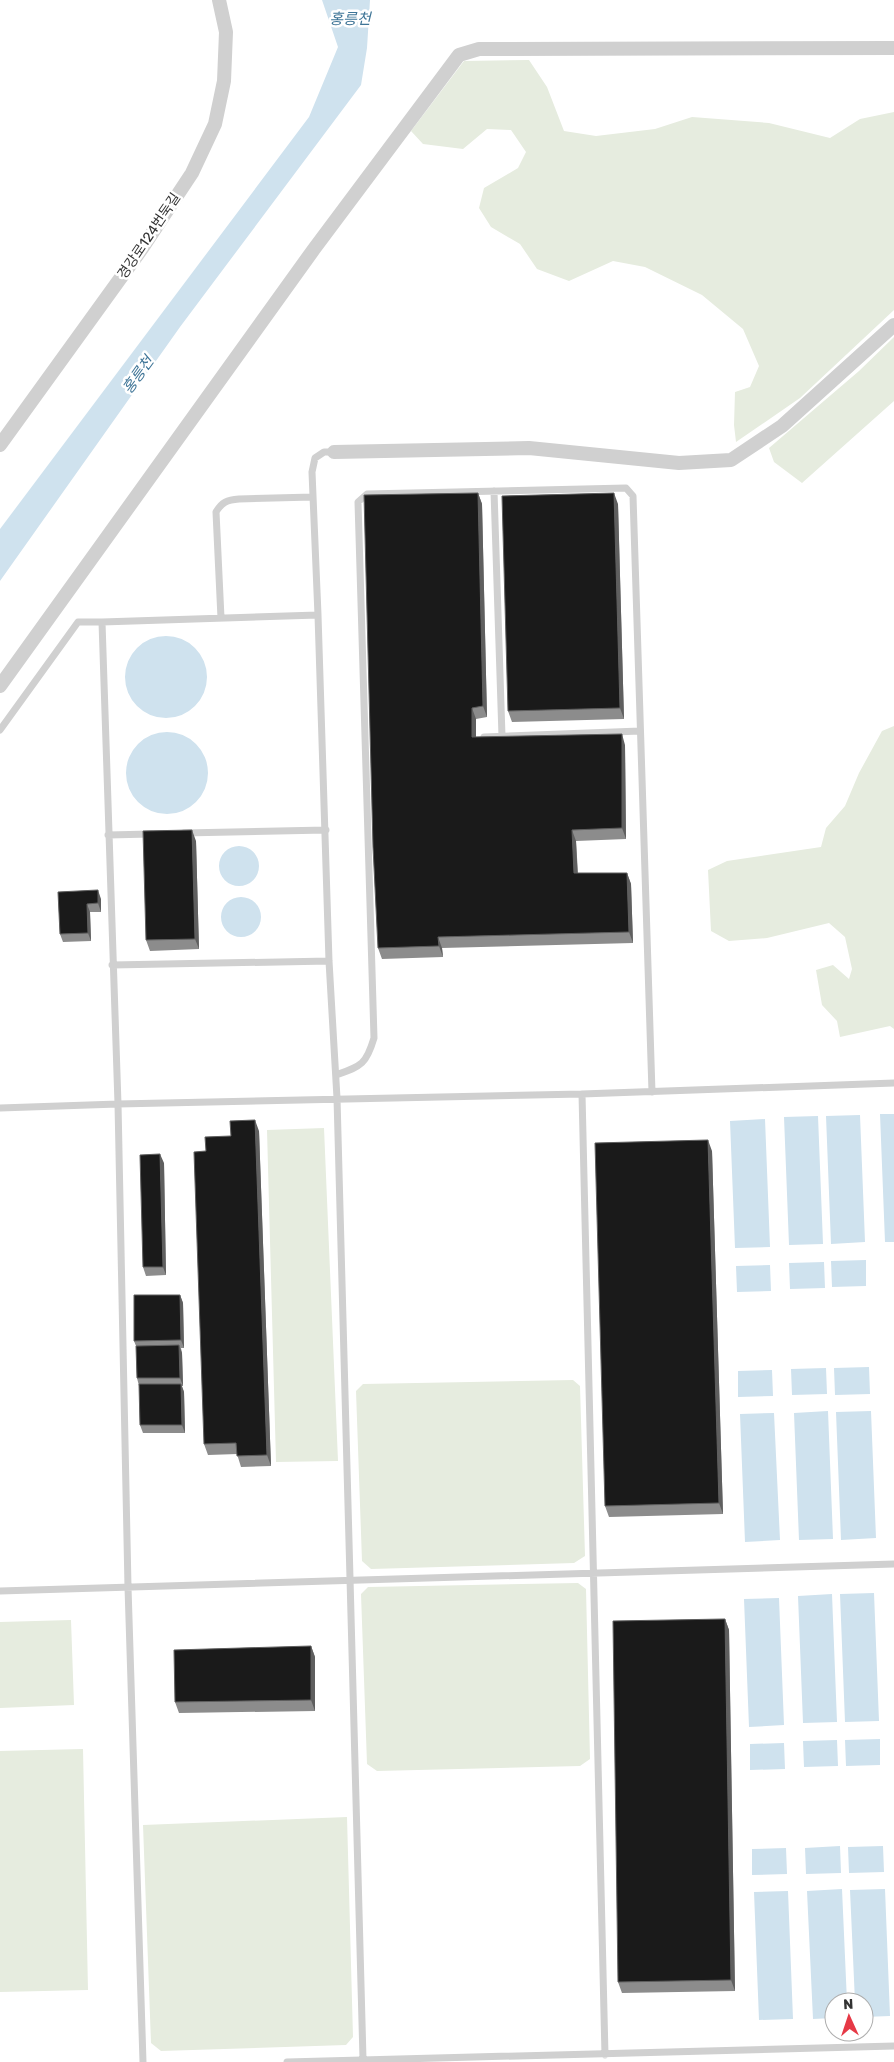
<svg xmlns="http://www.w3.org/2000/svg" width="894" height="2062" viewBox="0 0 894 2062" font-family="Rubik,'Noto Sans KR',sans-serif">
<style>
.green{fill:#e6ecdf}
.water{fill:#cfe2ee}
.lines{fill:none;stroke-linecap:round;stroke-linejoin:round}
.service{stroke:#d0d0d0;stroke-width:7}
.minor{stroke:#d0d0d0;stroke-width:14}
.wall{fill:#8c8c8c}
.shaded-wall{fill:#5f5f5f}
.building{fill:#1a1a1a;stroke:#5f5f5f}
.labels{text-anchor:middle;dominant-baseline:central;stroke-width:5;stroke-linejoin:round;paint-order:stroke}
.street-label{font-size:14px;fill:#333;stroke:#fff}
.water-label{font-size:15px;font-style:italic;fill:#3f7597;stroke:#fff}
</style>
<rect width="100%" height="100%" fill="#fff"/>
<!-- green -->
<path class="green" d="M529 60 547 87 564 131 596 136 655 129 692 117 769 123 830 138 860 119 894 112V310L800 398 736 442 734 425 735 392 750 387 759 366 743 329 702 295 645 267 613 261 569 281 537 269 520 244 491 227 479 208 484 188 518 168 526 152 511 130 487 129 463 149 423 144 411 131 464 61Z
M894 337V401L802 483 774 462 769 448 859 371Z
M894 726V1029L890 1026 840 1037 837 1021 822 1005 816 970 833 965 849 979 852 969 845 937 829 923 767 938 729 941 711 931 708 870 727 861 821 847 826 828 845 806 859 773 882 731Z
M324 1128 338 1461 276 1462 267 1130Z
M573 1380 580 1386 585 1556 574 1563 371 1569 362 1561 356 1391 363 1384Z
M578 1583 586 1589 590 1759 580 1766 377 1771 367 1764 361 1594 368 1587Z
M71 1620 74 1705 0 1708V1622Z
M83 1749 88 1990 0 1992V1751Z
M347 1817 353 2037 346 2045 161 2051 151 2043 143 1825Z"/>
<!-- water -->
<path class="water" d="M322 0H370L367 48 361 85 180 327 0 581V529L309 117 338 47Z
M125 677a41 41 0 1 1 82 0a41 41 0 1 1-82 0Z
M126 773a41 41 0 1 1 82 0a41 41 0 1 1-82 0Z
M219 866a20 20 0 1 1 40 0a20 20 0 1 1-40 0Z
M221 917a20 20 0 1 1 40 0a20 20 0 1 1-40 0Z
M880 1114H894V1242H885Z
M860 1115 865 1242 831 1244 826 1116Z
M818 1116 823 1244 789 1245 784 1117Z
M765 1119 770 1247 735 1248 730 1121Z
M866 1260V1286L832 1287 831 1261Z
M824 1262 825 1288 790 1289 789 1263Z
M770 1265 771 1291 737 1292 736 1266Z
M869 1367 870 1394 835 1395 834 1368Z
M826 1368 827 1394 792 1395 791 1369Z
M772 1370 773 1396 738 1397V1371Z
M828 1411 833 1539 799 1540 794 1413Z
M871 1411 876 1538 841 1540 836 1412Z
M774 1413 780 1540 745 1542 740 1414Z
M874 1593 879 1721 845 1722 840 1594Z
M832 1594 837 1722 803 1723 798 1596Z
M779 1598 784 1725 749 1727 744 1599Z
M880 1739V1765L846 1766 845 1740Z
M837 1740 838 1766 804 1767 803 1741Z
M784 1743 785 1769 750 1770V1744Z
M840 1846 841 1873 806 1874 805 1848Z
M883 1846 884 1872 849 1873 848 1847Z
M786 1848 787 1874 752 1875V1849Z
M842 1889 847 2002H834V2018L813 2019 807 1891Z
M885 1889 890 2016 864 2017V2002H855L850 1890Z
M788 1891 793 2019 759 2020 754 1892Z"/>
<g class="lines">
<!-- service -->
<path class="service" d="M494 491 502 736
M318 615 312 472 315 458 324 452H334
M221 618 216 512C222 502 227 500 239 499L313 497
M102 622 318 615 329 961 337 1098 363 2059
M0 730 78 622H102L118 1104 582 1094 894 1083
M484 737 640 731
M184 833 326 830
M108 835 151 834
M112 965 329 961
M336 1075C361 1066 366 1065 374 1038L358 502 367 494 626 488 633 496 652 1092
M582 1094 605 2055
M0 1108 118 1104 128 1587 143 2062
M0 1591 894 1564
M287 2062 894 2046"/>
<!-- minor -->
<path class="minor" d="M0 445 143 247 192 173 215 124 224 81 226 32 219 0
M334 452 529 448 679 463 731 460 782 426 894 325
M0 686 314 249 459 55 479 49 894 48"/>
</g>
<!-- wall -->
<path class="wall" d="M478 493 482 504 487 717 476 719V737L625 745 626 839 576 841 578 873H627L631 884 633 943 442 948 443 957 382 959 378 948Z
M618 504 624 719 512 722 508 711Z
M196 841 199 949 150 951 146 940Z
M58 892 101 899V912H90L91 941 63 942 60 934Z
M259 1131 271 1466 241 1467 237 1454 208 1455 204 1444 206 1151 231 1136Z
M712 1151 723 1514 609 1517 605 1506Z
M164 1163 166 1275 146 1276 143 1267Z
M180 1295 183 1303 184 1348H181L182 1353 183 1386H182L184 1392 185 1433H143L140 1425 139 1386 137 1378 136 1346 134 1341Z
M725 1619 729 1630 735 1991 622 1993 618 1982Z
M311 1646 315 1657V1711L179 1713 175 1702Z"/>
<!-- shaded-wall -->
<path class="shaded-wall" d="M478 493 482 504 487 717 483 706Z
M614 493 618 504 624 719 620 708Z
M472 708 476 719V748L472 737Z
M622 734 625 745 626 839 622 828Z
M192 830 196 841 199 949 195 939Z
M572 830 576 841 578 883 574 873Z
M627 873 631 884 633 943 629 932Z
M98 890 101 899V912L98 903Z
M87 904 90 912 91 941 88 933Z
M438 937 442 948 443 957 439 946Z
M255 1120 259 1131 271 1466 267 1455Z
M708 1140 712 1151 723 1514 719 1503Z
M160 1154 164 1163 166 1275 163 1267Z
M180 1295 183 1303 184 1348 181 1340Z
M179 1345 182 1353 183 1386 180 1378Z
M181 1384 184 1392 185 1433 182 1425Z
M725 1619 729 1630 735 1991 731 1980Z
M311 1646 315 1657V1711L311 1700Z"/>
<!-- building -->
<path class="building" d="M478 493 483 706 472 708V737L622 734V828L572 830 574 873H627L629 932 438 937 439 946 378 948 373 847 364 495Z
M614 493 620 708 508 711 502 496Z
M192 830 195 939 146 940 143 831Z
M98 890V903L87 904 88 933 60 934 58 892Z
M255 1120 267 1455 237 1456 236 1443 204 1444 194 1152 206 1151 205 1137 231 1136 230 1121Z
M708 1140 719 1503 605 1506 595 1143Z
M160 1154 163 1267H143L140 1155Z
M134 1295H180L181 1340 134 1341Z
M179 1345 180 1378H137L136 1346Z
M139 1384H181L182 1425H140Z
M725 1619 731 1980 618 1982 613 1621Z
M311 1646V1700L175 1702 174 1650Z"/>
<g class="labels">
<!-- street labels -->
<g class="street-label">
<text transform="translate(149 236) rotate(-56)">경강로124번둑길</text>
</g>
<!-- water labels -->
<g class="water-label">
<text x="350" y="19">홍릉천</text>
<text transform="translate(138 375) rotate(-54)">홍릉천</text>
</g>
</g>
<!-- north arrow -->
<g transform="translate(849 2017) rotate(357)"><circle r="24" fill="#ffffff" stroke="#adadad"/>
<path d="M0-4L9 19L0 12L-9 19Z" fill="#e63946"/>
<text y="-8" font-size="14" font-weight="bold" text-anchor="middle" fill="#333333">N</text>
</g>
</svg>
